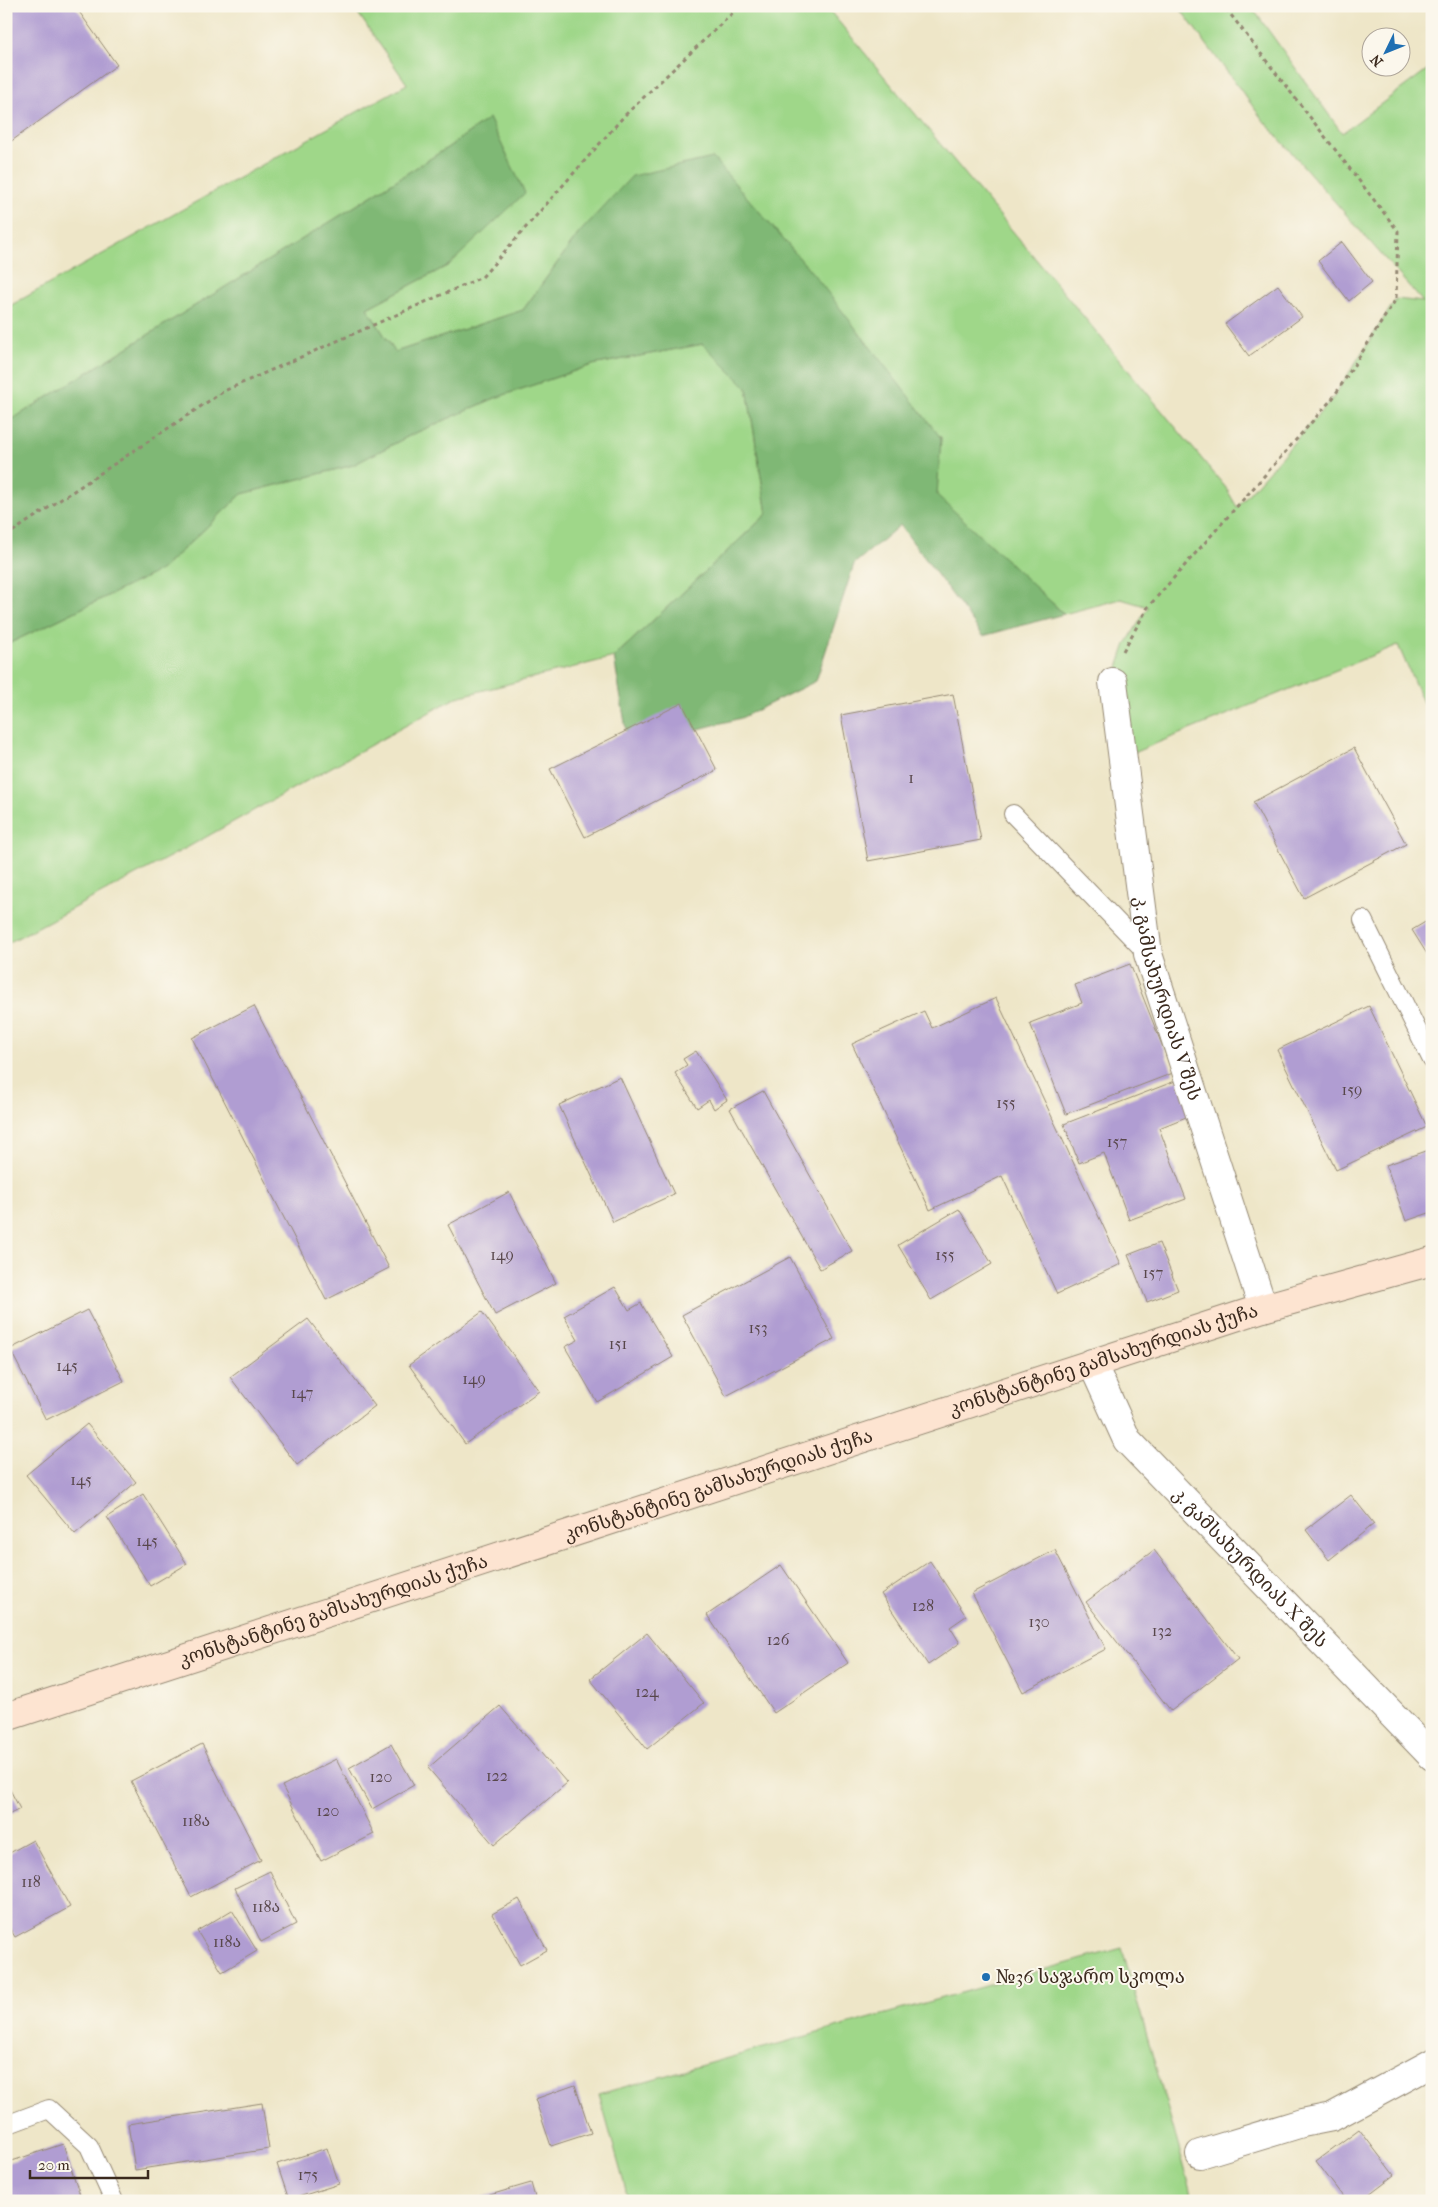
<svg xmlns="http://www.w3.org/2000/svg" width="1438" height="2207" viewBox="0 0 1438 2207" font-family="'IM FELL French Canon','Noto Serif Georgian',serif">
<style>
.green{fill:#9fd789;stroke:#6d8054}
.forest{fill:#7fb875;stroke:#5d714a}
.building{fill:#b09dd2}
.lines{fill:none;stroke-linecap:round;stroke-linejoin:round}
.lane-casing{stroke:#948873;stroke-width:20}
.street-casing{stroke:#948873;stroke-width:30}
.secondary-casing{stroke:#948873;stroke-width:30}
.path{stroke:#948873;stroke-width:3;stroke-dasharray:4 4;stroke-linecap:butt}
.lane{stroke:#fff;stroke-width:18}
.street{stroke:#fff;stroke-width:28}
.secondary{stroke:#fde4d1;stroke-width:28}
.poi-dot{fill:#1f6fb2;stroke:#fbf7ec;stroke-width:2}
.labels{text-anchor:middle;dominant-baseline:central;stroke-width:4;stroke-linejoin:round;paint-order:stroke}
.number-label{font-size:16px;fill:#58474b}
.street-label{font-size:19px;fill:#3b2a1e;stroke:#fbf7ec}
.poi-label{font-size:19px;fill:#3b2a1e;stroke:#fbf7ec;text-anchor:start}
</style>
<rect width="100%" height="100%" fill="#fbf7ec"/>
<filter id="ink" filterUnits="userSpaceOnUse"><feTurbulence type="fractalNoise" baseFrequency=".02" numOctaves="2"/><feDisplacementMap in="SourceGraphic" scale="10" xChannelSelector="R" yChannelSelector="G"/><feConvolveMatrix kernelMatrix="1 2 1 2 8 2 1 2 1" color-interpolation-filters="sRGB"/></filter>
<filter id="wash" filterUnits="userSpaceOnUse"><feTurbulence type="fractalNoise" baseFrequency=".0096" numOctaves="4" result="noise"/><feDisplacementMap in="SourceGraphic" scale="20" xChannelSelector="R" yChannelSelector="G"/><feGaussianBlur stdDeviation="1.12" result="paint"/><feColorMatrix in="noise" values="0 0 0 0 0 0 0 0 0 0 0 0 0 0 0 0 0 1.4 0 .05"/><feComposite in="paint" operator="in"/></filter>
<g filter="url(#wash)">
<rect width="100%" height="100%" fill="#eee6c8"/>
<!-- green -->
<path class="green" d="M353 6H834L829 10 1226 488 1237 507 1333 398 1396 299 1423 302 1263 120 1178 6H1251L1342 133 1432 66V723L1398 645 1123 757 1113 682 1126 644 1148 607 1121 599 1064 614 936 495 941 437 579 233 523 310 395 352 367 308 449 265 489 118 447 148 338 217 6 423V308L407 84Z
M703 344 747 388 767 514 614 657 457 697 190 846 6 944V645L161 570 242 494 353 465 411 435 495 398 592 365Z
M1122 1948 1194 2201H629L599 2094Z"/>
<!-- forest -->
<path class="forest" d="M489 118 525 193 449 265 367 308 395 352 523 310 579 233 632 176 713 158 815 276 941 438 937 495 1064 614 983 636 900 525 854 564 816 681 741 718 629 747 614 657 767 514 747 388 703 344 592 365 495 398 411 435 353 465 242 494 161 570 6 645V423L338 217 447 148Z"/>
<g id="blocks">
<!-- building -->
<path class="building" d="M18 6H75L117 65 6 145V15Z
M1342 242 1372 282 1349 301 1318 261Z
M1278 285 1302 317 1249 356 1225 324Z
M953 694 981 840 868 861 841 715Z
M682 703 717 770 585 837 550 769Z
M1354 748 1406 844 1304 898 1253 802Z
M1432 918V962L1412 930Z
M1130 964 1173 1073 1066 1114 1030 1023 1082 1003 1075 985Z
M996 998 1121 1264 1057 1294 1002 1176 930 1210 852 1044 924 1011 932 1028Z
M254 1006 389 1268 326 1300 192 1038Z
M1369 1006 1427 1127 1336 1170 1277 1050Z
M696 1051 727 1100 714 1109 709 1100 697 1108 675 1073 687 1065 683 1059Z
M620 1077 674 1194 613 1222 559 1105Z
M1183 1078 1196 1113 1159 1128 1186 1199 1129 1220 1104 1153 1079 1163 1064 1124Z
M763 1091 852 1251 820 1269 730 1109Z
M1432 1149V1212L1406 1221 1386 1165Z
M509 1192 556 1283 495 1315 448 1225Z
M959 1209 992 1264 931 1300 898 1245Z
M1159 1243 1178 1290 1147 1302 1128 1255Z
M790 1257 834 1339 726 1396 682 1315Z
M615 1287 629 1310 641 1303 673 1357 597 1402 565 1347 578 1340 564 1316Z
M87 1310 124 1381 46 1420 10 1349Z
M482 1312 539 1391 465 1444 409 1365Z
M308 1319 375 1406 297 1465 230 1377Z
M87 1424 136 1482 75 1534 26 1475Z
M143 1494 187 1564 150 1586 107 1517Z
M1351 1495 1374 1524 1329 1560 1306 1530Z
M1055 1550 1106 1649 1023 1692 972 1593Z
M1154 1550 1238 1659 1171 1711 1086 1602Z
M930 1561 966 1616 950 1627 960 1643 928 1665 881 1594Z
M781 1565 848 1663 774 1713 707 1615Z
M647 1633 704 1703 647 1749 590 1679Z
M500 1706 567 1783 494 1845 428 1768Z
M202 1744 261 1860 191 1897 131 1781Z
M391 1744 414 1785 372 1809 349 1768Z
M336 1759 374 1834 321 1861 282 1786Z
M6 1782 20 1809 6 1816Z
M33 1840 70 1907 15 1937 6 1922V1855Z
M270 1871 296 1924 261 1942 235 1888Z
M519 1899 547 1950 520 1965 492 1914Z
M232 1910 257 1951 222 1972 197 1931Z
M575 2085 591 2133 551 2146 535 2099Z
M262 2103 269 2149 135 2170 128 2124Z
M1359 2129 1394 2175 1360 2201H1346L1316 2161Z
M63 2144 82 2201H6V2163Z
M327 2148 339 2184 289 2200 277 2164Z
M531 2183 536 2201H473V2200Z"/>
</g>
</g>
<g filter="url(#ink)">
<use href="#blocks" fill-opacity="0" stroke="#948873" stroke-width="1"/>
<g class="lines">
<!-- lane casing -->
<g class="lane-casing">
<path id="lane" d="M1013 814 1148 954
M1363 920 1432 1060
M6 2125 49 2109 89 2146 114 2201"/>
</g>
<!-- street casing -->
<g class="street-casing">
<g id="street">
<path id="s1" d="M1113 682 1148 954 1263 1308"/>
<path id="s2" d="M1092 1363 1127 1440 1432 1756"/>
<path d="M1200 2154 1302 2123 1332 2117 1432 2063"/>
</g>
</g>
<!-- secondary casing -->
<g class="secondary-casing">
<g id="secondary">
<path id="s3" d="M6 1717 1263 1308 1432 1261"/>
</g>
</g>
<!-- path -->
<path class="path" d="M6 536 224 391 482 277 625 115 740 6
M1123 651 1148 607 1333 398 1396 299 1398 231 1224 6"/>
<!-- lane -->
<use href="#lane" class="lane"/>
<!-- street -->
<use href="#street" class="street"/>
<!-- secondary -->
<use href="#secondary" class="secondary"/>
</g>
</g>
<!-- markers -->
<circle class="poi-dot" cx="986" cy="1977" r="5"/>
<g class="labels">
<!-- number labels -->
<g class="number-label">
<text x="911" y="777">1</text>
<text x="1352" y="1089">159</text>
<text x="1006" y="1102">155</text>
<text x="1117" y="1141">157</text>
<text x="502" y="1254">149</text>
<text x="945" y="1254">155</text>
<text x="1153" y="1272">157</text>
<text x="758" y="1327">153</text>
<text x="618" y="1343">151</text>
<text x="67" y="1365">145</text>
<text x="474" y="1378">149</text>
<text x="302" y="1392">147</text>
<text x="81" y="1479">145</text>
<text x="147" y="1540">145</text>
<text x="923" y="1605">128</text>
<text x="1039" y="1621">130</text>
<text x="1162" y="1630">132</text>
<text x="778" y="1639">126</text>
<text x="647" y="1691">124</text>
<text x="497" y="1775">122</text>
<text x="381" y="1776">120</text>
<text x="328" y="1810">120</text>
<text x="196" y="1820">118ა</text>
<text x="31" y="1881">118</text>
<text x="266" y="1906">118ა</text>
<text x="227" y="1941">118ა</text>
<text x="308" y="2174">175</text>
</g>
<!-- street labels -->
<g class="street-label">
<text stroke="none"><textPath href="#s1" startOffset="322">კ. გამსახურდიას V შეს</textPath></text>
<text stroke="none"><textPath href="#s3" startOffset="1154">კონსტანტინე გამსახურდიას ქუჩა</textPath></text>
<text stroke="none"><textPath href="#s3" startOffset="749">კონსტანტინე გამსახურდიას ქუჩა</textPath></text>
<text stroke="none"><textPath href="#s2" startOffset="262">კ. გამსახურდიას X შეს</textPath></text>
<text stroke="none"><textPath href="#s3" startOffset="344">კონსტანტინე გამსახურდიას ქუჩა</textPath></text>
</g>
<!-- poi labels -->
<g class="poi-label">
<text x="996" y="1977">№36 საჯარო სკოლა</text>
</g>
</g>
<!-- margin -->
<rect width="1438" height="2207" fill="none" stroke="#fbf7ec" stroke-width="25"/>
<!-- north arrow -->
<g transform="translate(1386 52) rotate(227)"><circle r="24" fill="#fbf7ec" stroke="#aea59a"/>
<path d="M0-4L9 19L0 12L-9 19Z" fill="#1f6fb2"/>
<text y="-8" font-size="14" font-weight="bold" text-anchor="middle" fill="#3b2a1e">N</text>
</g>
<!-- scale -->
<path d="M30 2170v8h118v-8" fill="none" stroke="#3b2a1e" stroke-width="2.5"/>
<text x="38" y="2170" font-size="15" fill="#3b2a1e" stroke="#fbf7ec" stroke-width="4" paint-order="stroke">20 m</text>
</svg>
